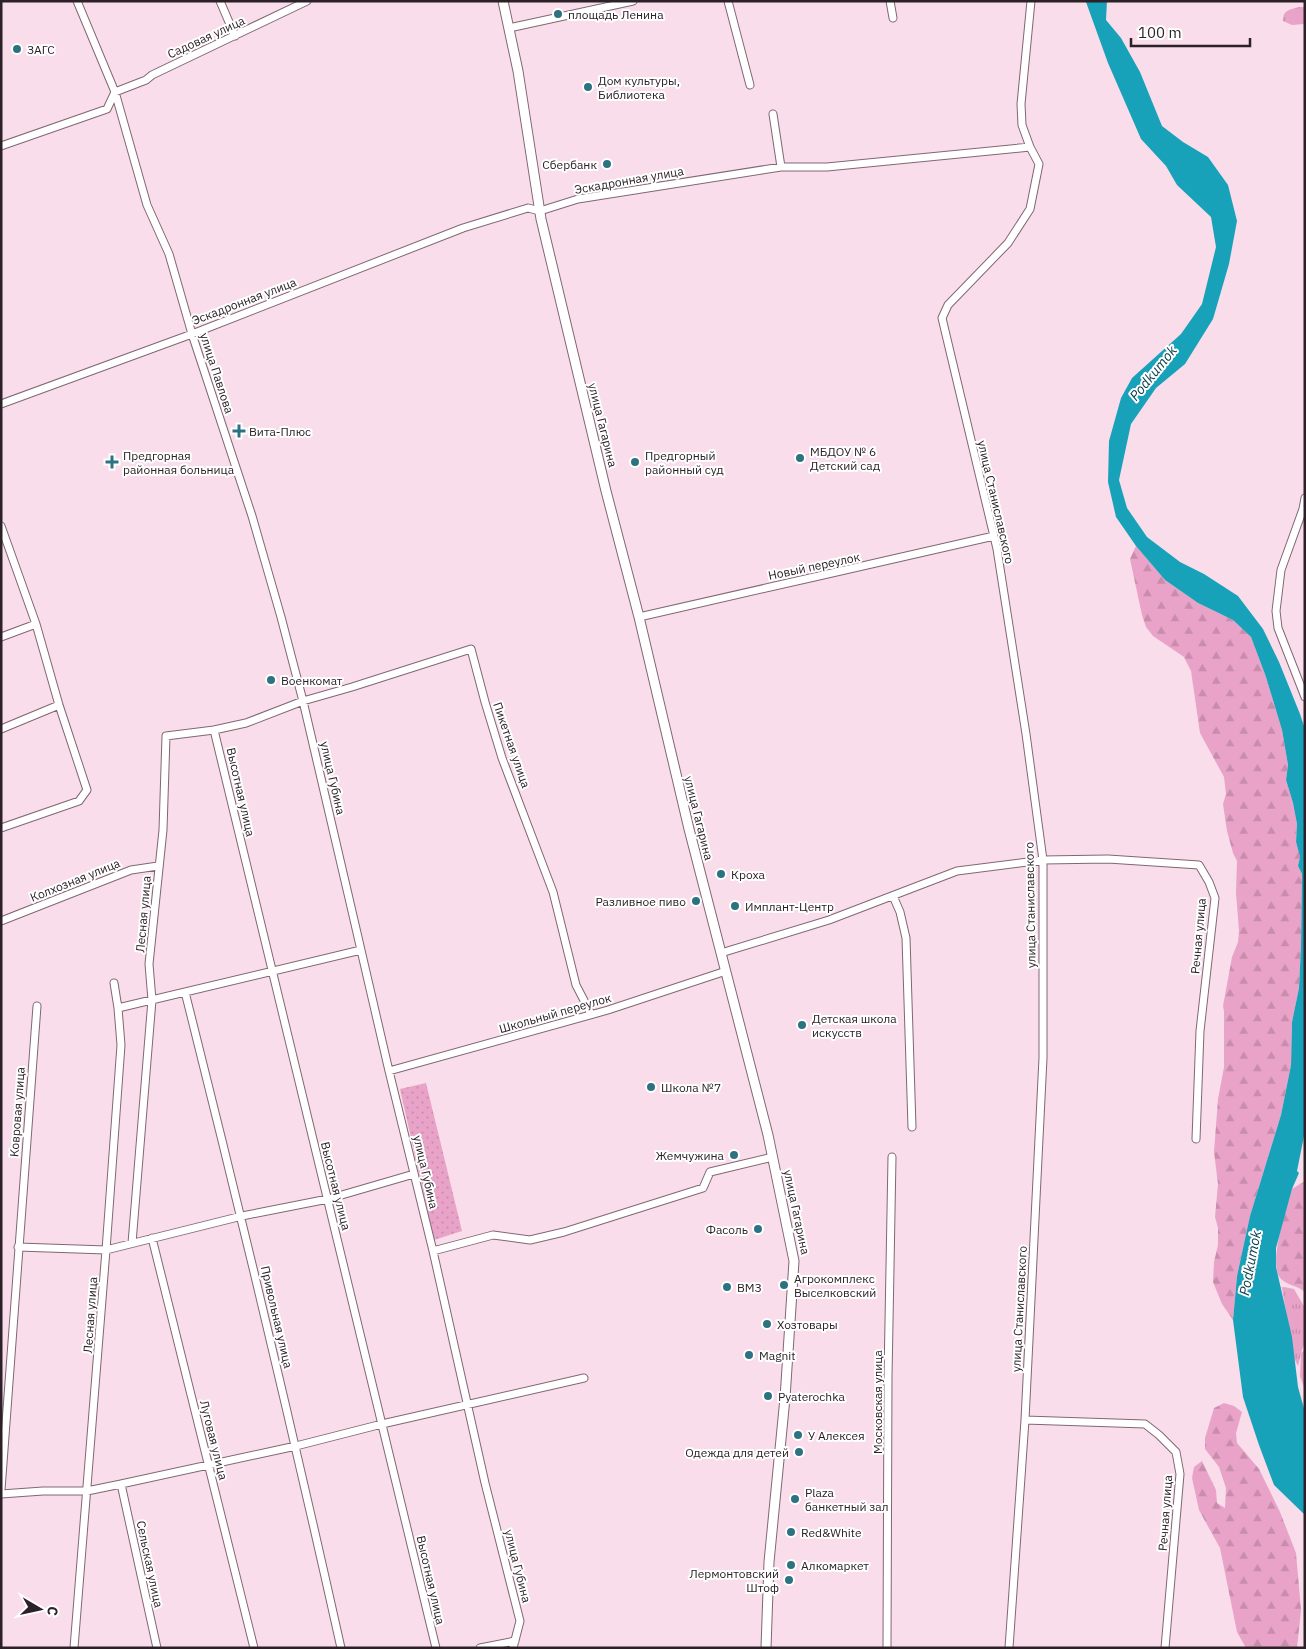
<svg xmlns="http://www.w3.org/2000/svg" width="1306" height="1649" viewBox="0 0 1306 1649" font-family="'IBM Plex Sans',sans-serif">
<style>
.grass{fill:url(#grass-tufts)}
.forest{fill:url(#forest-firs)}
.park{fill:url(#park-dots)}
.water{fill:#18a2b9}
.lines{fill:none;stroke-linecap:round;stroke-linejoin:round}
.minor-casing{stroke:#806774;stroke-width:9}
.tertiary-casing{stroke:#806774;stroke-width:11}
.minor{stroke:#fff;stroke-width:7}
.tertiary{stroke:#fff;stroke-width:9}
.poi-dot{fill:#2c7280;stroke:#fff;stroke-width:2}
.labels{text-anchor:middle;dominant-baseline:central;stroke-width:4;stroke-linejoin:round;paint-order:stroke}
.poi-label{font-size:12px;fill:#2b2126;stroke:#fff;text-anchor:start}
.street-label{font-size:12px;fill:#2b2126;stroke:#fff}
.water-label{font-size:14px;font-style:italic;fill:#09414b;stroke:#fff}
</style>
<defs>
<pattern id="grass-tufts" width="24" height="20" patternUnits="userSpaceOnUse" patternTransform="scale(1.25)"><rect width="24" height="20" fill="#e9a3c8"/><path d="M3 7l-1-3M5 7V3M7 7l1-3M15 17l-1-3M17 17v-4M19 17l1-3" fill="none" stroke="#c88cac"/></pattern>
<pattern id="forest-firs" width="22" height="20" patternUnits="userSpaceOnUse" patternTransform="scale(1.25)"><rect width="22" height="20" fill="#e9a3c8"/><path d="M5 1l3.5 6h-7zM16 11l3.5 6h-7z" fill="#c88cac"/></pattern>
<pattern id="park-dots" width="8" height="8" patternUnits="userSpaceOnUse" patternTransform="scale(1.25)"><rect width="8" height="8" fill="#e9a3c8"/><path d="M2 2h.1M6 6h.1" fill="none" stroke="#c88cac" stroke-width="1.8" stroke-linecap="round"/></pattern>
</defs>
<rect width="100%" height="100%" fill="#f9ddeb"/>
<!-- grass -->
<path class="grass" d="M1299 7H1305V24L1292 25 1283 21C1283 10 1289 10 1299 7Z
M1284 1287 1294 1289 1305 1308V1342L1301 1353 1305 1350V1390L1300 1376 1301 1354 1298 1366 1294 1358 1282 1288H1279Z"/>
<!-- forest -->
<path class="forest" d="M1136 546 1165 580 1198 603 1233 620 1251 637 1266 677 1282 730 1288 765 1286 780 1293 803 1297 824 1296 842 1300 857 1298 866 1302 874 1301 946 1299 988 1292 1022 1291 1065 1281 1115 1250 1216 1237 1276 1233 1320 1222 1304 1213 1282 1214 1262 1218 1245V1228L1215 1217 1218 1184 1214 1152 1218 1099 1224 1067V1011L1223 1006 1232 957 1238 942 1239 931 1236 893 1237 861 1233 853 1227 831 1223 804 1226 794 1224 777 1200 733 1191 671 1184 657 1153 636 1146 627 1142 615 1130 559Z
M1305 1181V1292C1298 1286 1287 1285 1281 1279 1267 1266 1287 1207 1292 1189Z
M1224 1403 1234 1406 1242 1412 1236 1433 1237 1443 1259 1469 1280 1512 1296 1553 1301 1610 1297 1648H1246L1237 1632 1220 1548 1199 1510 1192 1478 1194 1467 1202 1461 1216 1490 1217 1503 1225 1508 1226 1488 1219 1467 1205 1449V1438L1214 1408Z"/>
<!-- park -->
<path class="park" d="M426 1083 462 1231 434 1240 400 1089Z"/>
<!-- water -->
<path class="water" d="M1107 1 1106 20 1121 38 1140 72 1162 126 1183 142 1208 157 1228 185 1237 221 1229 264 1213 319 1185 364 1156 388 1131 424 1119 480 1127 508 1147 537 1180 562 1204 574 1238 596 1263 629 1279 662 1300 714 1305 729V1131L1297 1171 1299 1173 1292 1189 1276 1248V1267L1292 1337 1298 1387 1305 1412V1515L1274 1485 1259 1445 1243 1397 1233 1320 1237 1276 1250 1216 1281 1115 1291 1065 1292 1022 1299 988 1301 946 1302 874 1298 866 1300 857 1296 842 1297 824 1293 803 1286 780 1288 765 1282 730 1266 677 1251 637 1233 620 1198 603 1165 580 1136 546 1116 517 1108 482 1109 441 1121 398 1132 378 1181 334 1202 304 1216 247 1211 217 1177 185 1166 166 1141 139 1108 63 1086 2Z"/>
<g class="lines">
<!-- minor casing -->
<g class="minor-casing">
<path id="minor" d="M77 1 115 92 147 205 169 254 192 334 252 516 281 617 303 701 348 894 389 1071 433 1251 485 1483 520 1621 513 1648
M220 1 235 36
M728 1 750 85
M890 1 893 18
M509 28 633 1
M773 114 781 167
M1 146 107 109 115 92 146 80 152 75 307 1
M1 404 192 334 463 228 528 208 540 211 578 199 781 167H827L1030 147
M1305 498 1303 509 1281 570 1276 611 1278 628 1305 697
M1 526 36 624 59 705 87 790 79 801 1 828
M639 617C757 589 876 564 994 536
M1 637 36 624
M1 729 59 705
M214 730 436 1648
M893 896 900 912 906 938 912 1127
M1 921 131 870 158 866
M721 953 829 920 957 871 1043 860 1108 859 1199 865 1209 882 1215 898 1200 1031 1196 1139
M185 992C240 1210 292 1428 341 1648
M118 1008 361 950
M389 1071 608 1010 726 971
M152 1238 254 1648
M132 1243 152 1000 149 964 163 830 166 736 214 730 246 723 303 701 352 687 471 649 485 702 502 758 553 892 576 985 591 1014
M18 1247 106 1250 242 1216 328 1199 414 1174
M433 1251 493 1235 530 1240 564 1232 703 1188 710 1172 773 1157
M1025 1420 1145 1424 1159 1435 1176 1452 1180 1474 1165 1648
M121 1484 157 1648
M1 1490 37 1006
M1 1494 43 1491H87L121 1484 296 1446 382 1424 584 1378
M74 1648 106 1250 121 1045 118 1008 114 983
M480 1648 515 1641
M887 1648 888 1377 892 1157
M1009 1648 1025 1420 1043 1058V860L1026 734 997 549 942 318 948 305 1008 243 1030 209 1039 164 1030 147 1022 125 1021 104 1031 1"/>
</g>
<!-- tertiary casing -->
<g class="tertiary-casing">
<path id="tertiary" d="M503 1 518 71 541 219 606 491 639 617 689 829 768 1135 794 1261 785 1398 769 1562 766 1648"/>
</g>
<!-- minor -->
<use href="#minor" class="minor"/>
<!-- tertiary -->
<use href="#tertiary" class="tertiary"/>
</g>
<!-- markers -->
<g class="poi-dot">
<circle cx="558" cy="14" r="5"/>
<circle cx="17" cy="49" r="5"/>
<circle cx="588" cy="87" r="5"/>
<circle cx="607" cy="164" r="5"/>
<path d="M236.5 423.5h5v5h5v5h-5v5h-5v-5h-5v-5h5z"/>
<circle cx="800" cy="458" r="5"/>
<path d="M109.5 454.5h5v5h5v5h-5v5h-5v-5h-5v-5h5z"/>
<circle cx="635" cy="462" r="5"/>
<circle cx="271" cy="680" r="5"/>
<circle cx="721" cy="874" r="5"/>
<circle cx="696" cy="901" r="5"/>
<circle cx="735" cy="906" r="5"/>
<circle cx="802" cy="1025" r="5"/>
<circle cx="651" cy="1087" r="5"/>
<circle cx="734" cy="1155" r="5"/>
<circle cx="758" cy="1229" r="5"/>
<circle cx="784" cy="1285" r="5"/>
<circle cx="727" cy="1287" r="5"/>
<circle cx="767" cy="1324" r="5"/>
<circle cx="749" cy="1355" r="5"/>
<circle cx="768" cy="1396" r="5"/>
<circle cx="798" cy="1435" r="5"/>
<circle cx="799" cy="1452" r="5"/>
<circle cx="795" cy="1499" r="5"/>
<circle cx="791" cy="1532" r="5"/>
<circle cx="791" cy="1565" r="5"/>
<circle cx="789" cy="1580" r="5"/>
</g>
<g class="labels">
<!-- poi labels -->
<g class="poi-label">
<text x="568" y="14">площадь Ленина</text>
<text x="27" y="49">ЗАГС</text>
<text x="598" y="80">Дом культуры,<tspan x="598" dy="14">Библиотека</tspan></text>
<text x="597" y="164" text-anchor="end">Сбербанк</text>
<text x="249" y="431">Вита-Плюс</text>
<text x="810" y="451">МБДОУ № 6<tspan x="810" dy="14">Детский сад</tspan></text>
<text x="123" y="455">Предгорная<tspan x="123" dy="14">районная больница</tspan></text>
<text x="645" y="455">Предгорный<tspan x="645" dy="14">районный суд</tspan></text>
<text x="281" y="680">Военкомат</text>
<text x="731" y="874">Кроха</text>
<text x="686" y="901" text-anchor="end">Разливное пиво</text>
<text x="745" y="906">Имплант-Центр</text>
<text x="812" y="1018">Детская школа<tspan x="812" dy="14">искусств</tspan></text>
<text x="661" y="1087">Школа №7</text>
<text x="724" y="1155" text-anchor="end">Жемчужина</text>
<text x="748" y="1229" text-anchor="end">Фасоль</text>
<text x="794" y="1278">Агрокомплекс<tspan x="794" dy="14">Выселковский</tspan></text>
<text x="737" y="1287">ВМЗ</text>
<text x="777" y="1324">Хозтовары</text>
<text x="759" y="1355">Magnit</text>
<text x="778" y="1396">Pyaterochka</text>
<text x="808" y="1435">У Алексея</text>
<text x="789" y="1452" text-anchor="end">Одежда для детей</text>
<text x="805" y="1492">Plaza<tspan x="805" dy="14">банкетный зал</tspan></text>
<text x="801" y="1532">Red&amp;White</text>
<text x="801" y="1565">Алкомаркет</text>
<text x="779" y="1573" text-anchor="end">Лермонтовский<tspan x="779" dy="14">Штоф</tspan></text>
</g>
<!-- street labels -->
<g class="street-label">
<text transform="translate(206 37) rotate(-25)">Садовая улица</text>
<text transform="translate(629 180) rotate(-10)">Эскадронная улица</text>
<text transform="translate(244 301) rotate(-21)">Эскадронная улица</text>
<text transform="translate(217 373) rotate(72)">улица Павлова</text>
<text transform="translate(603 425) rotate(76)">улица Гагарина</text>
<text transform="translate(996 502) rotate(77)">улица Станиславского</text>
<text transform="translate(814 566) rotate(-12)">Новый переулок</text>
<text transform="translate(512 745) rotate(71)">Пикетная улица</text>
<text transform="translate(333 778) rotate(77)">улица Губина</text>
<text transform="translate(241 792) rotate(77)">Высотная улица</text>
<text transform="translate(699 818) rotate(76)">улица Гагарина</text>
<text transform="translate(75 880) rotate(-22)">Колхозная улица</text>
<text transform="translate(1030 905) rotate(-91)">улица Станиславского</text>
<text transform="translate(143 914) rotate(-85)">Лесная улица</text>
<text transform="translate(1198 936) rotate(-85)">Речная улица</text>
<text transform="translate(555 1013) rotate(-16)">Школьный переулок</text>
<text transform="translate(17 1112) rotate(-86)">Ковровая улица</text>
<text transform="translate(426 1172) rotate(77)">улица Губина</text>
<text transform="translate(336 1186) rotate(76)">Высотная улица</text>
<text transform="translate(797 1212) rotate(78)">улица Гагарина</text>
<text transform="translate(1019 1309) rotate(-87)">улица Станиславского</text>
<text transform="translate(90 1315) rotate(-86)">Лесная улица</text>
<text transform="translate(277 1317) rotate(77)">Привольная улица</text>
<text transform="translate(877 1402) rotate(-90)">Московская улица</text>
<text transform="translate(214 1440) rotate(76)">Луговая улица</text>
<text transform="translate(1165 1513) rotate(-86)">Речная улица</text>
<text transform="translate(150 1564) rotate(78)">Сельская улица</text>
<text transform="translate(518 1566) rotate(76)">улица Губина</text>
<text transform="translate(431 1580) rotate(77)">Высотная улица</text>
</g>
<!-- water labels -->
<g class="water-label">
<text transform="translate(1153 373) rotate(-51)">Podkumok</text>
<text transform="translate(1250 1263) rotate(-79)">Podkumok</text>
</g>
</g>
<!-- border -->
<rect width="1306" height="1649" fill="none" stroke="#2b2126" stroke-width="5"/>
<!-- north arrow -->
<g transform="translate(40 1609) rotate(99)" stroke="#ffffff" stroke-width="4" paint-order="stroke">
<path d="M0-4L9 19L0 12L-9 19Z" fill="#2b2126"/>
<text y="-8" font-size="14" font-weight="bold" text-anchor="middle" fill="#2b2126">С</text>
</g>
<!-- scale -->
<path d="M1131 38v8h119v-8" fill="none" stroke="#2b2126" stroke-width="2.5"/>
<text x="1138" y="38" font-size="15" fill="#2b2126" stroke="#ffffff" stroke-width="4" paint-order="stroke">100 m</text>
</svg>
